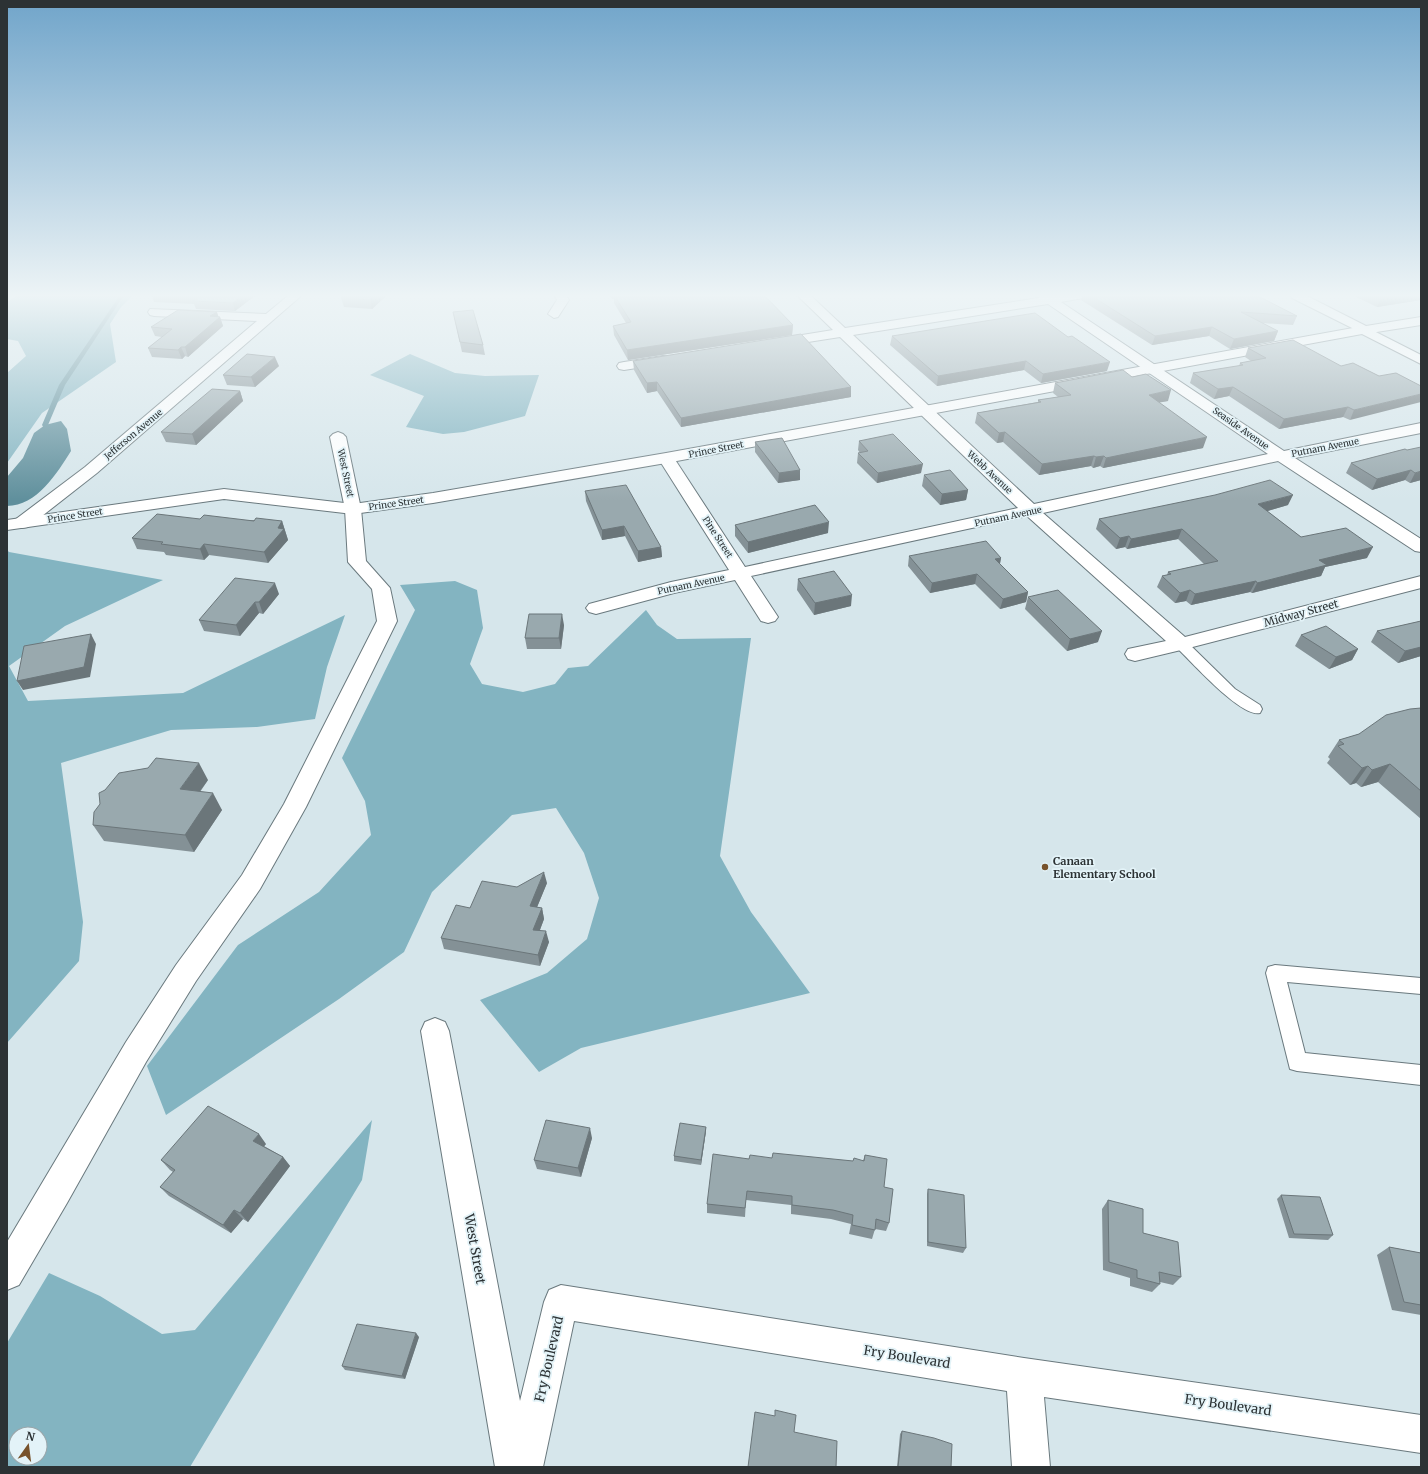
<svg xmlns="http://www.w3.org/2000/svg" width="1428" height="1474" viewBox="0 0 1428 1474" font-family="Merriweather,serif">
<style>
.forest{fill:#83b4c1;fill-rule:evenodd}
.water{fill:#5f8f9c}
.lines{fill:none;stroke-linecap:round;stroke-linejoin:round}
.stream{fill:#5f8f9c;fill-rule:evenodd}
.lane-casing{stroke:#6a797e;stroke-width:2}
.street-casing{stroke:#6a797e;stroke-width:2}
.secondary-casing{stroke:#6a797e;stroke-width:2}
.lane{fill:#fff;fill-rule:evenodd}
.street{fill:#fff;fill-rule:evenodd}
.secondary{fill:#fff;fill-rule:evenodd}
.wall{fill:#849196}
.shaded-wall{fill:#6b767a}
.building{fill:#99a9ae;stroke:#6b767a}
.poi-dot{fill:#77532c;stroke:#e3f3f8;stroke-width:1.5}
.labels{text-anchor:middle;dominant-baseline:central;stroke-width:3.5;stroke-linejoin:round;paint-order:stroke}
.far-street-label{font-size:9px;fill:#2c3234;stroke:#e3f3f8}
.street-label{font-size:11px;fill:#2c3234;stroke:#e3f3f8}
.poi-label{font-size:11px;font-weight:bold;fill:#2c3234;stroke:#e3f3f8;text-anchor:start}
.near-street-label{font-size:13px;fill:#2c3234;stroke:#e3f3f8}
</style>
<rect width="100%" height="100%" fill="#d6e6eb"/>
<!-- forest -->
<path class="forest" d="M18 295H133L121 307 110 324 116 362 42 413 7 463V373L26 356 18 341 7 339V302Z
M410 354 455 373 485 376 539 375 525 416 464 432 443 434 406 427 424 396 370 375Z
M7 550 9 552 163 580 65 626 9 666 28 701 183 693 345 615 327 667 315 719 257 727 171 730 61 763 83 922 79 961 7 1043Z
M455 581 477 590 483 628 470 664 482 684 523 692 555 684 568 668 588 666 646 610 657 625 677 639 751 638 720 856 751 912 810 993 581 1048 539 1072 480 1000 547 973 587 939 599 898 584 853 556 808 512 815 432 892 404 952 339 999 166 1115 147 1066 238 945 319 892 371 835 365 801 342 758 415 610 400 585Z
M372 1120 362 1180 190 1467H7V1343L49 1273 100 1296 162 1334 195 1330ZM16 1434H40V1458H16Z"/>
<!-- water -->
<path class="water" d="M61 421 67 429 71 451C57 473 37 506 7 506V477L23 458 34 433 45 425Z"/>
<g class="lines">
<!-- stream -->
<path class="stream" d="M120 295H124L65 385 48 425 53 433 48 434 42 425 59 385Z"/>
<!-- lane casing -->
<g class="lane-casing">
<path id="lane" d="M1181 640 1186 641 1235 689 1260 705 1262 709 1260 713C1241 718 1191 661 1176 647L1174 644 1176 641Z
M1275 965 1421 978V994L1287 982 1305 1053 1421 1065V1085L1297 1071 1290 1069 1266 973 1268 967Z"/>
</g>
<!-- street casing -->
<g class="street-casing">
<path id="street" d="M289 295H302L97 473 28 527 22 528 16 527 13 523 16 519 85 467 257 321 154 316 150 315 148 312 150 309 266 314Z
M554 295H566L569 300 558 317 554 318 548 314 557 300Z
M797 295H810L845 328 1039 298 1037 295H1085L1083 298 1061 302 1284 451 1421 423V433L1295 458 1421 539V552L1415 551 1278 461 1043 513 1185 637 1421 576V588L1181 650 1135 661 1128 659 1125 654 1128 649 1166 641 1027 516 751 576 778 617 775 621 768 623 761 621 735 580 674 593 596 614 589 612 586 608 589 604 671 582 729 570 658 458 660 455H672L745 567 1018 508 840 337 776 347 771 346 769 343 771 340 833 330ZM1048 304 1268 454 1034 504 853 335Z
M1290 295H1305L1366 326 1421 317V325L1364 334 1292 298Z
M663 356 668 357 670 360 668 363 624 370 619 369 617 366 619 363 624 362Z
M338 432 343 434 346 437 361 509 366 561 390 588 397 621 306 807 260 889 196 981 146 1062 67 1203 19 1285 7 1290V1242L126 1042 176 965 242 875 284 804 377 621 372 589 348 562 345 509 330 437 333 434Z
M435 1018 445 1022 449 1031 520 1401 544 1302 549 1290 561 1285 1024 1358 1421 1415V1453L1044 1397 1050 1467H1012L1007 1391 574 1321 543 1467H495L421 1031 425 1022Z"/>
</g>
<!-- secondary casing -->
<g class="secondary-casing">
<path id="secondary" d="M1364 326 1421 355V364L1362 334 666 463 433 503 353 514 224 499 7 530V520L224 489 353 504 433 493 666 453Z"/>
</g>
<!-- lane -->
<use href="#lane" class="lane"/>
<!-- street -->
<use href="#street" class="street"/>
<!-- secondary -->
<use href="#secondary" class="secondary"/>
</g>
<!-- wall -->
<path class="wall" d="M152 295H256L235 311 196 309 194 304 154 302Z
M387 295 372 309 344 307 341 298Z
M609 295H617L793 325 792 335 628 360 614 335 613 326 626 323 614 303V298L612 299Z
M1083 295H1256L1297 316 1293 325 1262 323 1278 331 1274 341 1230 349 1209 336 1152 345 1081 300Z
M1352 295H1421V300L1377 307Z
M453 312 483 345 485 355 462 352Z
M219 317H220L223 326 188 357 185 356 182 359 152 357 148 348 162 337 155 336 151 327Z
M892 336 1107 371 1041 383 1024 370 937 386 890 345Z
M1248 348 1341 366 1379 376 1350 420 1343 417 1279 429 1229 396 1214 399 1190 383 1193 373 1239 366 1240 363 1251 361 1245 357Z
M633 361 851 387V397L681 427 657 391 647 393 634 370Z
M279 366 255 387 227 385 223 375Z
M1055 383 1168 401 1159 402 1203 448 1103 468 1100 466 1093 468 1091 466 1039 475 1003 442 997 443 975 423 977 413 1038 402V400L1058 397 1053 393Z
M240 391 243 401 196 445 166 442 161 432Z
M859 441 921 473 877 483 857 463 858 453H860L858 450Z
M755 442 800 470V480L778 483 755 452Z
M1405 449 1421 480 1410 483 1405 480 1372 490 1346 473 1351 463Z
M924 475 968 490 966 500 940 505 922 486Z
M585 491 661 547 662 557 638 562 625 536 602 540 586 501Z
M1288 505 1267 511 1301 537 1367 558 1325 567 1321 576 1252 593 1250 592 1191 605 1186 601 1175 603 1157 587 1162 576 1167 575 1168 572 1204 564 1178 539 1127 549 1125 547 1116 549 1096 529 1099 519Z
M200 519 282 521 288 540 268 563 209 555 204 560 166 555 164 552 137 549 132 538Z
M735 525 828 533 748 553 735 536Z
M909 556 1001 558 1000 564 1028 592 1026 602 1000 609 975 584 930 593 908 566Z
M798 579 851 606 814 615 797 590Z
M279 594 263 614 259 613 240 636 204 631 199 620Z
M1028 597 1098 642 1067 651 1025 609Z
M1421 621V656L1398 663 1371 642 1377 631Z
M564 625 561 649H527L525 638Z
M1301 635 1358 649 1352 660 1329 669 1295 646Z
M1421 708V819L1378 782 1361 787 1356 783 1350 785 1327 763 1330 759 1328 757 1339 740 1359 734Z
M208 780 200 792 222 810 194 852 104 841 93 825Z
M547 883 537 907 542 908 544 919 540 930 549 942 540 966 444 949 441 938 470 908 517 887Z
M706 1127V1131L701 1165 674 1161V1156Z
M592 1138 581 1177 537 1169 534 1160Z
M266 1144 264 1146 283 1157 290 1166 248 1222 243 1219 231 1233 169 1196 160 1187 173 1172 170 1170 161 1160Z
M865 1155 884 1187 889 1223 886 1231 875 1229 872 1239 849 1234 851 1224 831 1219 791 1214V1205L746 1200 745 1217 707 1213V1204L749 1159 772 1158 853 1161H863Z
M928 1189 966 1248 963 1253 927 1246V1194Z
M1281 1195 1333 1235 1328 1240 1289 1238 1277 1199Z
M1108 1200 1181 1277 1173 1285 1160 1282V1284L1152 1292 1130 1286V1278L1103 1270 1102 1209Z
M1389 1247 1421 1253V1315L1392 1310 1377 1255Z
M419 1337 405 1379 345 1370 342 1366Z
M902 1431 951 1467H897L900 1434Z"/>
<!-- shaded-wall -->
<path class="shaded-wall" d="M243 295H256L235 311 233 303Z
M375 295H387L372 309 370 300Z
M611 295H613L614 298 612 299Z
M947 295H955L946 296Z
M1400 295H1421V300L1377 307 1381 298Z
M217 312 219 318 220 317 223 326 188 357 185 347 210 316Z
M793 325 792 335 628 360 627 350Z
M1212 327 1209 336 1152 345 1155 336Z
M1278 331 1274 341 1230 349 1234 339Z
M181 347 185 356 182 359 178 350Z
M275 357 279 366 255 387 251 377Z
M1026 361 1024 370 937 386 938 376Z
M1110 362 1107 371 1041 383 1043 374Z
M657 382V391L647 393V383Z
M851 387V397L681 427V418Z
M1233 387 1229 396 1214 399 1218 389Z
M1171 390 1168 401 1146 405 1149 395Z
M240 391 243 401 196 445 192 434Z
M1421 394V402L1350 420 1354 410Z
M1348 407 1343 417 1279 429 1284 419Z
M1005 432 1003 442 997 443 999 433Z
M1207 437 1203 448 1103 468 1106 458Z
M1094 456 1091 466 1039 475 1042 464Z
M1104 456 1100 466 1093 468 1096 457Z
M923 464 921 473 877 483 878 473Z
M800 470V480L778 483 779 473Z
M1411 470 1405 480 1372 490 1377 479Z
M1421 471V480L1410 483 1415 473Z
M968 490 966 500 940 505 942 494Z
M1293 495 1288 505 1254 515 1258 504Z
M282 521 288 540 268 563 264 552Z
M829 522 828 533 748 553V542Z
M624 526 625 536 602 540V530Z
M1182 529 1178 539 1127 549 1131 539Z
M1129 536 1125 547 1116 549 1120 538Z
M204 544 209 555 204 560 200 549Z
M661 547 662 557 638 562V551Z
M1373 547 1367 558 1325 567 1321 576 1252 593 1257 583 1319 560Z
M1001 558 999 568 995 559Z
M977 574 975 584 930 593 932 583Z
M1256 581 1250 592 1191 605 1195 594Z
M275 583 279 594 263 614 259 602Z
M1190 590 1186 601 1175 603 1180 593Z
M1028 592 1026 602 1000 609 1003 599Z
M852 595 851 606 814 615 815 603Z
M255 602 259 613 240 636 236 625Z
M562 614 564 625 561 649 559 638Z
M1102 631 1098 642 1067 651 1070 639Z
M91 634 96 644 90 677 23 690 17 681Z
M1421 647V656L1398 663 1405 651Z
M1358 649 1352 660 1329 669 1336 657Z
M199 763 208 780 189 806 180 789Z
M1390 764 1378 782 1361 787 1372 770Z
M1368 766 1356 783 1350 785 1362 768Z
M213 793 222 810 194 852 185 835Z
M544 872 547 883 533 917 530 906Z
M542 908 544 919 536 940 533 930Z
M546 931 549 942 540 966 538 955Z
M706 1127V1131L701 1165V1160Z
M590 1128 592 1138 581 1177 578 1168Z
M259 1134 266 1144 261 1150 253 1141Z
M283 1157 290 1166 248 1222 240 1213Z
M234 1210 243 1219 231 1233 223 1225Z
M416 1333 419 1337 405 1379 402 1376Z"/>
<!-- building -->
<path class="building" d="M177 295H243L233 303 193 301 201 296Z
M344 295H375L370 300 341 298Z
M614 295H764L793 325 627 350 613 326 631 322Z
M1090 295H1256L1297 316 1241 312 1278 331 1234 339 1212 327 1155 336Z
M1375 295H1400L1381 298Z
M178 310 217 312 210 316 220 317 185 347H181L178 350 148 348 172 329 151 327Z
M473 310 483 345 460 342 453 312Z
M1035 313 1068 337 1072 336 1110 362 1043 374 1026 361 938 376 892 336Z
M801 334 851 387 681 418 657 382 647 383 633 361Z
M1293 340 1341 366 1353 363 1379 376 1396 373 1421 386V394L1354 410 1348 407 1284 419 1233 387 1218 389 1193 373 1243 365 1240 363 1266 358 1248 348Z
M247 354 275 357 251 377 223 375Z
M1123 370 1132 377 1146 374 1171 390 1149 395 1207 437 1106 458 1104 456 1096 457 1094 456 1042 464 1005 432 999 433 977 413 1041 402 1038 400 1071 395 1055 383Z
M212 389 240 391 192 434 161 432Z
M893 434 923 464 878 473 858 453 868 451 859 441Z
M782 438 800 470 779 473 755 442Z
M1421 447V471L1415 473 1411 470 1377 479 1351 463 1405 449 1407 450Z
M950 470 968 490 942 494 924 475Z
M1270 480 1293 495 1258 504 1301 537 1346 528 1373 547 1319 560 1327 565 1257 583 1256 581 1195 594 1190 590 1180 593 1162 576 1171 574 1168 572 1218 561 1182 529 1131 539 1129 536 1120 538 1099 519 1215 495Z
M626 485 661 547 638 551 624 526 602 530 585 491Z
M815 505 829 522 748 542 735 525Z
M157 514 200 519 204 515 254 521 256 518 282 521 278 528 284 529 264 552 204 544 200 549 161 544 163 542 132 538Z
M986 541 1001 558 995 559 1028 592 1003 599 977 574 932 583 909 556Z
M834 571 852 595 815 603 798 579Z
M235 578 275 583 259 602H255L236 625 199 620Z
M1058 590 1102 631 1070 639 1028 597Z
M529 614H562L559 638H525Z
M1421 621V647L1405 651 1377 631Z
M1326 626 1358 649 1336 657 1301 635Z
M91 634 84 667 17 681 24 646Z
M1421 708V791L1390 764 1372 770 1368 766 1362 768 1338 746 1344 744 1339 740 1359 734 1386 715 1410 709Z
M156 758 199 763 180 789 213 793 185 835 93 825 94 812 100 804 99 793 105 790 119 773 148 768Z
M544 872 530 906 542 908 533 930 546 931 538 955 441 938 456 905 470 908 482 881 517 887Z
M208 1106 259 1134 253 1141 283 1157 240 1213 234 1210 223 1225 160 1187 175 1170 161 1160Z
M546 1120 590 1128 578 1168 534 1160Z
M680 1123 706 1127 701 1160 674 1156Z
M773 1153 853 1161 854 1158 864 1161 865 1155 887 1159 884 1187 893 1189 889 1223 876 1219 875 1230 852 1225 853 1215 833 1210 792 1205V1196L747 1191 745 1208 707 1204 713 1154 749 1159 750 1155 772 1158Z
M928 1189 964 1195 966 1248 928 1242Z
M1281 1195 1320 1197 1333 1235 1294 1234Z
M1108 1200 1143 1209V1233L1178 1242 1181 1277 1159 1272 1160 1284 1137 1278V1270L1109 1262Z
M1389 1247 1421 1253V1305L1404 1302Z
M357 1324 416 1333 402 1376 342 1366Z
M775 1410 796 1415 794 1432 837 1441 836 1467H748L755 1412 775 1416Z
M902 1431 934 1438 952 1444 951 1467H898Z"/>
<!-- sky -->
<linearGradient id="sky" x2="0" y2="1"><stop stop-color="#71a5ca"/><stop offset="0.59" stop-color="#edf4f6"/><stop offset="1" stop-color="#edf4f6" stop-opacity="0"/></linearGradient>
<rect width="1428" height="501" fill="url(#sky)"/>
<!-- markers -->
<circle class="poi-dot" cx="1045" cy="867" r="4"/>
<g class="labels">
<!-- far-street labels -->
<g class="far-street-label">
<text transform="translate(1241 428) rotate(35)">Seaside Avenue</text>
<text transform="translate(133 434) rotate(-40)">Jefferson Avenue</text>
<text transform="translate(1325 447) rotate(-11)">Putnam Avenue</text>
<text transform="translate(716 449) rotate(-11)">Prince Street</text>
<text transform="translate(990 472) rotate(43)">Webb Avenue</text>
<text transform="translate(346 473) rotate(78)">West Street</text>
<text transform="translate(396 503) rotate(-8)">Prince Street</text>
<text transform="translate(75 515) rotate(-9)">Prince Street</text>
<text transform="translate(1008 516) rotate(-12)">Putnam Avenue</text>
<text transform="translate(718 537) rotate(57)">Pine Street</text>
<text transform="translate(691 584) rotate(-12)">Putnam Avenue</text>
</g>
<!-- street labels -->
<g class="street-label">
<text transform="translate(1301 613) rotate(-15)">Midway Street</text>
</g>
<!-- poi labels -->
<g class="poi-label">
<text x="1053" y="861">Canaan<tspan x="1053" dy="13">Elementary School</tspan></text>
</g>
<!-- near-street labels -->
<g class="near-street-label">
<text transform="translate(475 1249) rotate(80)">West Street</text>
<text transform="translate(907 1357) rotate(9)">Fry Boulevard</text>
<text transform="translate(549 1359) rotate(-77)">Fry Boulevard</text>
<text transform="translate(1228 1405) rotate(8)">Fry Boulevard</text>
</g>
</g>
<!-- border -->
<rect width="1428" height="1474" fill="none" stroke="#2c3234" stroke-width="16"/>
<!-- north arrow -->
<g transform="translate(28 1446) rotate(14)"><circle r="19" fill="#e3f3f8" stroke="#9aa6aa"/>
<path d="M0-3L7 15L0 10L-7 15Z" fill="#77532c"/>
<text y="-6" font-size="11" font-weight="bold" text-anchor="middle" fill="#2c3234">N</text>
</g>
</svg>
